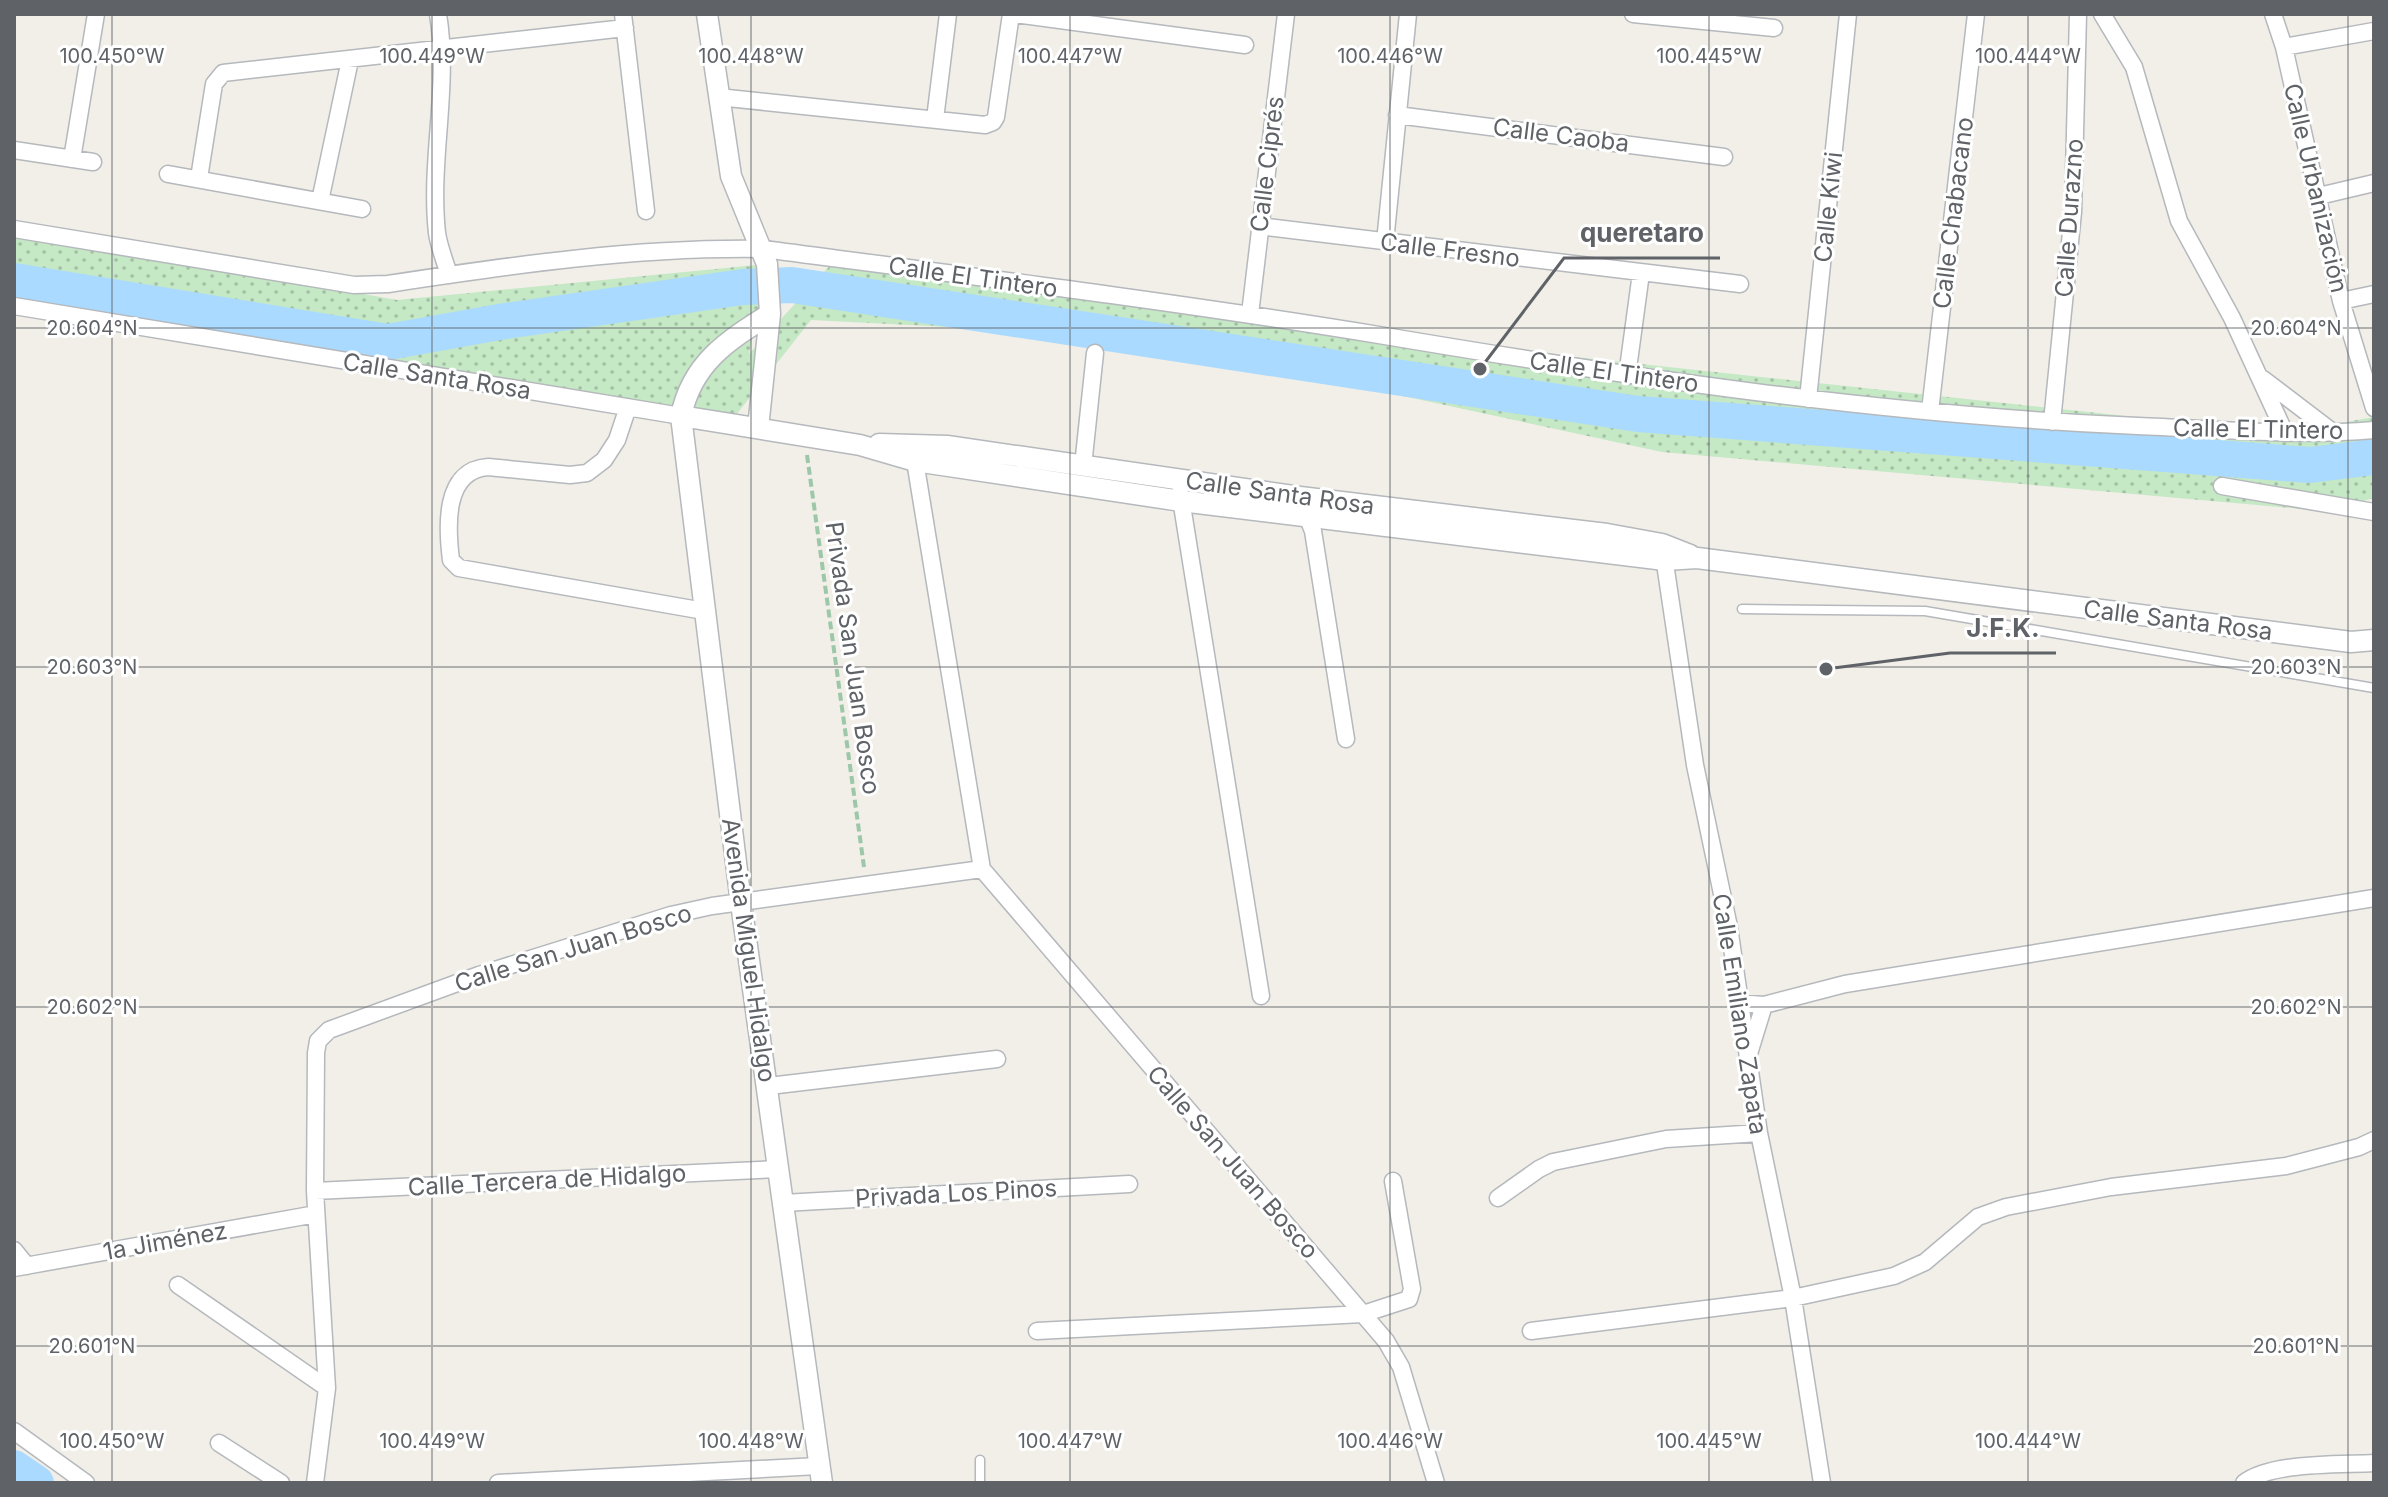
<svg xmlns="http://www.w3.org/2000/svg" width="2388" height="1497" viewBox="0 0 2388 1497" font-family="Inter,sans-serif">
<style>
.park{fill:url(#park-dots)}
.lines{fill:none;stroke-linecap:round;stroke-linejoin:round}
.river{stroke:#aadaff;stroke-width:36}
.service-casing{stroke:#b5b8bc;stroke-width:11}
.minor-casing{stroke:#b5b8bc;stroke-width:19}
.tertiary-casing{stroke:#b5b8bc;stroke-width:23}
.path{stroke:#9cc7a9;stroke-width:4;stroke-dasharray:8 4;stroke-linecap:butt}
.service{stroke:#fff;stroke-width:8}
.minor{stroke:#fff;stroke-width:16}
.tertiary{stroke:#fff;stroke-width:20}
.ticks{fill:none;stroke:#5f6368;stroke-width:2;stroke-opacity:0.45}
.labels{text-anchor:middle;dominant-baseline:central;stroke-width:6;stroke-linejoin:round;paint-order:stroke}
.street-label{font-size:24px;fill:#5f6368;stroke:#fff}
.ticks-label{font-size:20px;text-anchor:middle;fill:#5f6368;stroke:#fff;stroke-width:6;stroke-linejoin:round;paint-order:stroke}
.leader{fill:none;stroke:#5f6368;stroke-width:3}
.callout-dot{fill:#5f6368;stroke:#fff;stroke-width:3}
.callout-label{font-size:26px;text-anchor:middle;font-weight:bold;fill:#5f6368;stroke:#fff;stroke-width:6;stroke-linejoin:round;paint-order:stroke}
</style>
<defs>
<pattern id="park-dots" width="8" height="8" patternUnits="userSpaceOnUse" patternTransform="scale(2)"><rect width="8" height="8" fill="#c5e8c5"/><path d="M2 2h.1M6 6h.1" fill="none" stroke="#a3c0a4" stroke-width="1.8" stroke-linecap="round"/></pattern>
</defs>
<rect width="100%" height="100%" fill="#f1efe8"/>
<!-- park -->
<path class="park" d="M14 232 397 300 767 264 749 354 836 259 1406 339 2285 433 2374 417V498L2325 511 1662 452 1126 336 811 320 736 415 478 383 14 306Z"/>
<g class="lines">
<!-- river -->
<path class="river" d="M14 281 388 342 505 321 743 287 792 285 1638 414 2310 465 2374 457
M14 1468 36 1483"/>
<!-- service casing -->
<g class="service-casing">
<path id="service" d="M1742 609 1925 611 2374 688
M980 1460V1483"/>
</g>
<!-- minor casing -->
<g class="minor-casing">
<path id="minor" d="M438 14C450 87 429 160 437 233 439 247 445 261 449 275
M623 14 646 211
M1014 14 1245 45
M1633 14 1774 28
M2102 14 2134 67 2179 221 2232 318 2285 433
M2273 14 2284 47 2341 301 2374 408
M2284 47 2374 31
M718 97 985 125 993 122 996 117 1011 14
M1397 115 1724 157
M935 119 948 14
M14 150 93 162
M72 159 96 14
M168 174 362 209
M199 178 214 84 223 73 625 28
M2319 196 2374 183
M320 201 350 60
M1259 226 1740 284
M14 229 354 285 388 284C512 265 638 247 763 249 970 276 1178 302 1385 336 1635 378 1884 415 2138 426 2216 429 2296 437 2374 430
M1385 242 1408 14
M2341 301 2374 294
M14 306 681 416
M1250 314 1286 14
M1627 376 1641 273
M2263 379 2334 433
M1808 399 1848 14
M628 407 617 440 604 460 587 473 570 475 488 467C443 470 447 528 451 560L459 568 704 611
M1930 411 1976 14
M2052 422 2073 212 2078 14
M915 461 982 869 1386 1341 1401 1367 1436 1483
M1083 466 1095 353
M2222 486 2374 512
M1180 493 1261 996
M1303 506 1313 531 1346 739
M1663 550 1695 765 1729 927 1759 1133 1793 1298 1822 1483
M1738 1003 1764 1005 1845 984 2374 898
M1748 1057 1764 1005
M769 1086 997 1059
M315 1191 779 1169
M1498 1198 1539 1169 1553 1162 1666 1139 1759 1133
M783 1203 1129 1184
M14 1250 27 1266
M14 1268 316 1214
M178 1285 327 1388
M1037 1331 1363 1314 1409 1299 1412 1289 1393 1181
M1531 1331 1793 1298 1894 1276 1925 1262 1978 1217 2006 1207 2111 1187 2286 1166 2359 1147 2374 1140
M14 1431 86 1483
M219 1443 281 1483
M315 1483 327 1388 315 1191 316 1053 318 1041 329 1030 479 975 671 915 712 906 982 869
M498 1483 818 1466
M2244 1483C2270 1462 2339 1465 2374 1463"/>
</g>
<!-- tertiary casing -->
<g class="tertiary-casing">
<path id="tertiary" d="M707 14 731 176 767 264 770 314 758 428
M770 314C727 341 692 363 681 416L741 903 822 1483
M681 416 860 445 915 461 1181 501 1665 560 1697 558 2351 642 2374 640
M879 444 947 446 1300 497 1607 534 1662 544 1690 555"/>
</g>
<!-- path -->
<path class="path" d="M807 455 864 867"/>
<!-- service -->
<use href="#service" class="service"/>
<!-- minor -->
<use href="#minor" class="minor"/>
<!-- tertiary -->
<use href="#tertiary" class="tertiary"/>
</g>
<!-- ticks -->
<path class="ticks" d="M112 14V1483M432 14V1483M751 14V1483M1070 14V1483M1390 14V1483M1709 14V1483M2028 14V1483M2348 14V1483M14 328H2374M14 667H2374M14 1007H2374M14 1346H2374"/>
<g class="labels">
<!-- street labels -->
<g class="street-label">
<text transform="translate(1561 135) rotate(7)">Calle Caoba</text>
<text transform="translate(1267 164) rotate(-83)">Calle Ciprés</text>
<text transform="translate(2316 188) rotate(77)">Calle Urbanización</text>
<text transform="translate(1828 207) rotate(-84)">Calle Kiwi</text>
<text transform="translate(1953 213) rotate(-83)">Calle Chabacano</text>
<text transform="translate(2069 218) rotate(-86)">Calle Durazno</text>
<text transform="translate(1450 250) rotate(7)">Calle Fresno</text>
<text transform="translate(973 277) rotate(8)">Calle El Tintero</text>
<text transform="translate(1614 372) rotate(8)">Calle El Tintero</text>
<text transform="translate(437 376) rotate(9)">Calle Santa Rosa</text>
<text transform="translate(2258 429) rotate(1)">Calle El Tintero</text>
<text transform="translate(1280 493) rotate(8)">Calle Santa Rosa</text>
<text transform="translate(2178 620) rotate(7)">Calle Santa Rosa</text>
<text transform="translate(853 658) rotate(82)">Privada San Juan Bosco</text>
<text transform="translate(573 948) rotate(-17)">Calle San Juan Bosco</text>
<text transform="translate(749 950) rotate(82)">Avenida Miguel Hidalgo</text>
<text transform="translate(1740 1014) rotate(81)">Calle Emiliano Zapata</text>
<text transform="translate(1233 1162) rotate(49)">Calle San Juan Bosco</text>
<text transform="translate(547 1180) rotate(-3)">Calle Tercera de Hidalgo</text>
<text transform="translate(956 1193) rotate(-3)">Privada Los Pinos</text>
<text transform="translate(165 1241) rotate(-10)">1a Jiménez</text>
</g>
</g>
<g class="ticks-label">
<text x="112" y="63">100.450°W</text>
<text x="432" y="63">100.449°W</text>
<text x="751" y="63">100.448°W</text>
<text x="1070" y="63">100.447°W</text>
<text x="1390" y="63">100.446°W</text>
<text x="1709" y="63">100.445°W</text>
<text x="2028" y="63">100.444°W</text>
<text x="92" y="335">20.604°N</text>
<text x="2296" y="335">20.604°N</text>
<text x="92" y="674">20.603°N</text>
<text x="2296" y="674">20.603°N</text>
<text x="92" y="1014">20.602°N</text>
<text x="2296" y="1014">20.602°N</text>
<text x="92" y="1353">20.601°N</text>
<text x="2296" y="1353">20.601°N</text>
<text x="112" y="1448">100.450°W</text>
<text x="432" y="1448">100.449°W</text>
<text x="751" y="1448">100.448°W</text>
<text x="1070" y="1448">100.447°W</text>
<text x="1390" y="1448">100.446°W</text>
<text x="1709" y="1448">100.445°W</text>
<text x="2028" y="1448">100.444°W</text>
</g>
<!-- callouts -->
<path class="leader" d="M1480 369L1564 258H1720M1826 669L1950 653H2056"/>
<g class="callout-dot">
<circle cx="1480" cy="369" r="8"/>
<circle cx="1826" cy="669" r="8"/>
</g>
<g class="callout-label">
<text x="1642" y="242">queretaro</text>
<text x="2003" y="637">J.F.K.</text>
</g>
<!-- border -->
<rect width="2388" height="1497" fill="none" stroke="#5f6368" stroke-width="32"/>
</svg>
